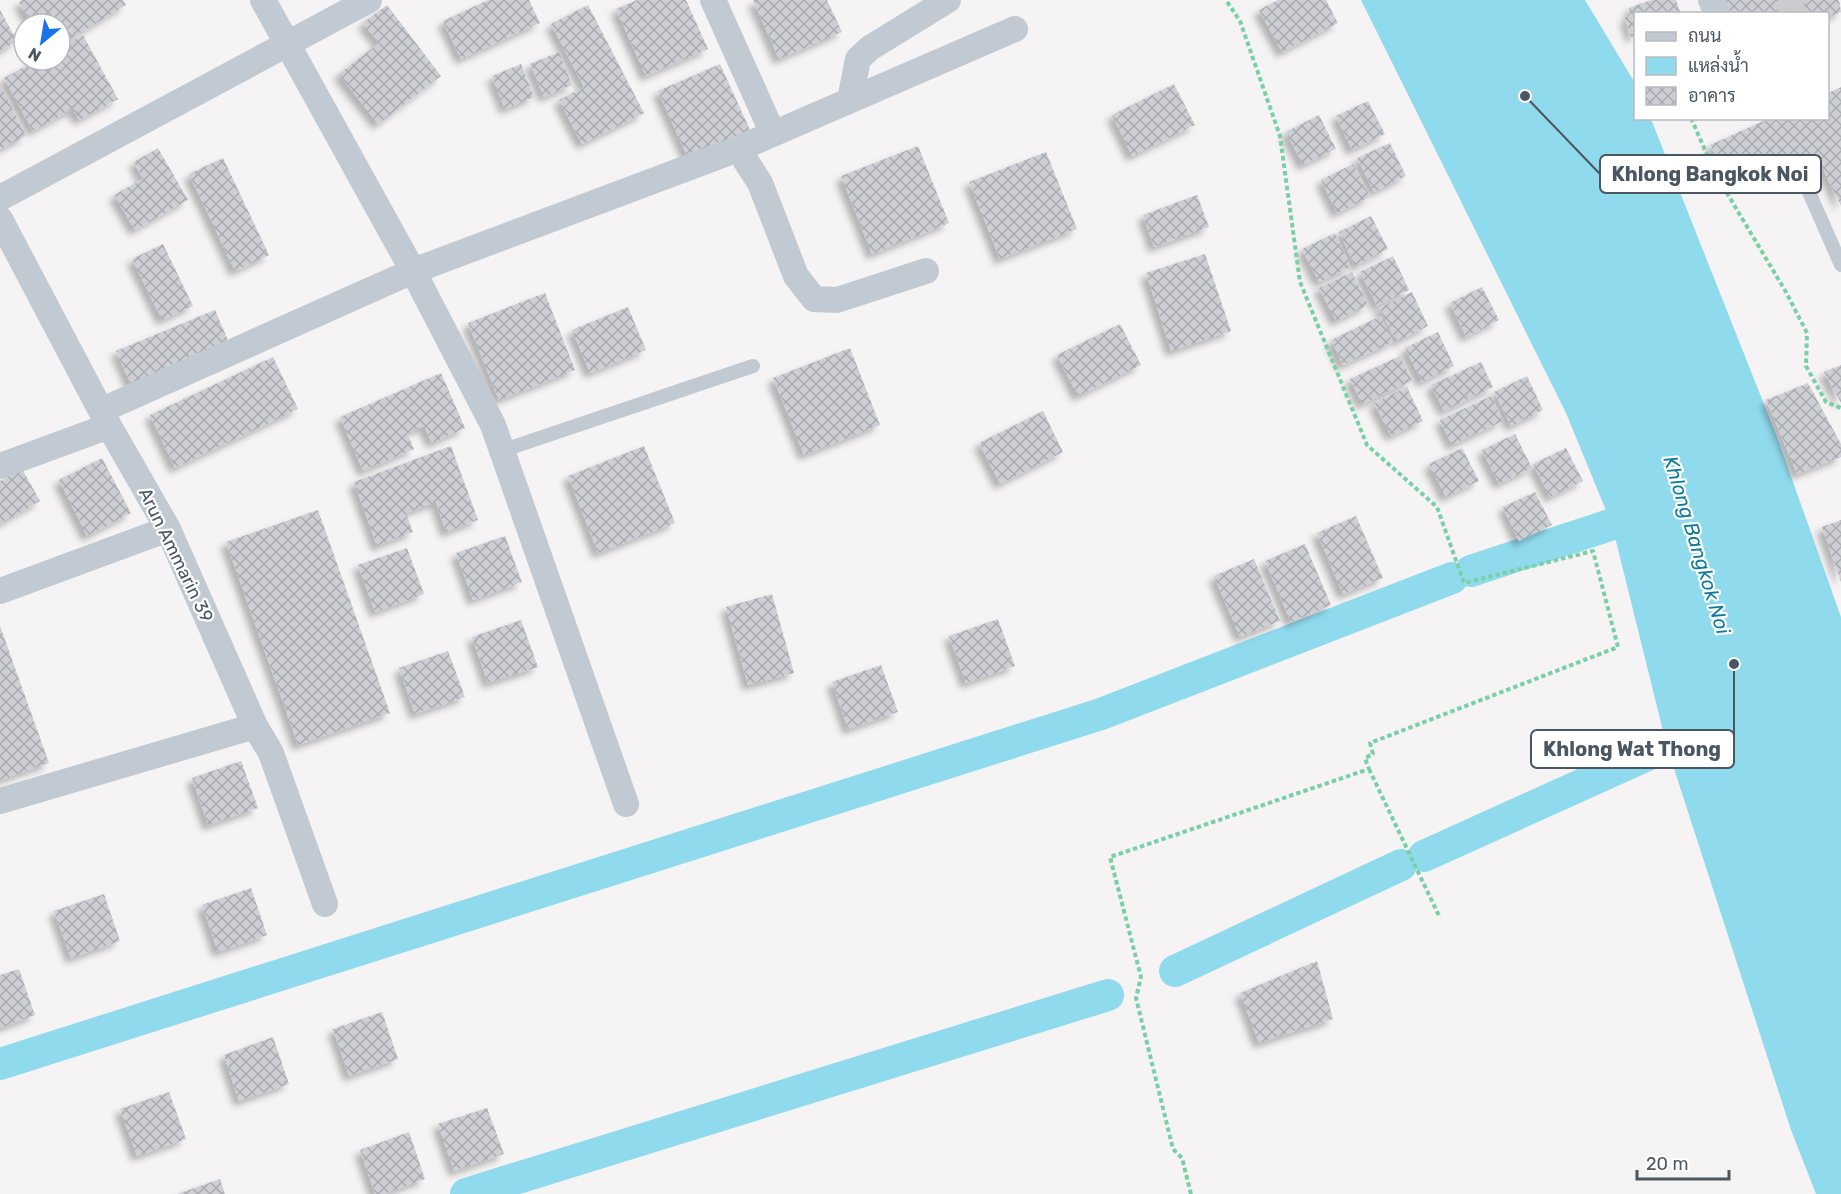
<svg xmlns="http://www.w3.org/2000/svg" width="1841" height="1194" viewBox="0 0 1841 1194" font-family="Rubik,Sarabun,sans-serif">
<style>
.water{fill:#90daee}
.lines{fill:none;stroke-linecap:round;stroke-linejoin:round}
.canal{stroke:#90daee;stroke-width:32}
.building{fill:url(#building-cross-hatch);filter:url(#shadow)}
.minor-tunnel{stroke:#caccce;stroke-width:26;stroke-dasharray:26 13;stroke-linecap:butt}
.path{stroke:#7ad0a6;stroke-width:4;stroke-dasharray:4.5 3;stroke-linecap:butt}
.service{stroke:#c1cad2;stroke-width:14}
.minor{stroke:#c1cad2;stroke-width:26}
.labels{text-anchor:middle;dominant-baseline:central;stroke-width:4.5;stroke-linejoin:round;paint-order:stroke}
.street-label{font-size:18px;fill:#4a5661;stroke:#fff}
.water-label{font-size:20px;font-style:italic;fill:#0c7c9b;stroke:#fff}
.leader{fill:none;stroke:#4a5661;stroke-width:2}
.callout-dot{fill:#4a5661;stroke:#fff;stroke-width:2}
.callout{fill:#fff;stroke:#4a5661;stroke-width:2}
.callout-label{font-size:20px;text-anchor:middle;font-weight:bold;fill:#4a5661}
</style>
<defs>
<pattern id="building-cross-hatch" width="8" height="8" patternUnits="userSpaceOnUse" patternTransform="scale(1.5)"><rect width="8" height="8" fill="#cdcfd5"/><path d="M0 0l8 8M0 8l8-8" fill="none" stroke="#a8abb0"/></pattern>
<filter id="shadow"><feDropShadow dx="-5.5" dy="5.5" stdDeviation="3" flood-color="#0004"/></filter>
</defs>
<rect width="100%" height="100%" fill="#f5f3f3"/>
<!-- water -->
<path class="water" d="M1361 0H1585L1635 83 1636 118 1651 119 1777 437 1841 617V1194H1816L1791 1130 1667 747 1612 525 1566 413Z"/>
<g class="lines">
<!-- canal -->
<path class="canal" d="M1471 571 1652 511
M1424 856 1705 729
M1175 971 1401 865
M0 1064 1101 714 1452 578
M466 1194 1108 995"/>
</g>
<!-- building -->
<path class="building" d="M22 0H123L126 5 60 45V24H32L19 2Z
M488 0H529L540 23 461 59 443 21Z
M637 0H686L708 49 646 76 616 9Z
M753 0H827L842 32 779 59Z
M1278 0H1326L1338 23 1282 52 1259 10Z
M1651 0H1676L1681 14H1636V36L1631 37 1625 17 1631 16 1629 8Z
M1720 0H1839L1841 12 1828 17V14H1726Z
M387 5 441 76 378 124 339 74 379 43 363 23Z
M588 5 644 113 582 144 559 100 584 87 551 24Z
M0 10 17 41 0 51Z
M83 35 118 99 79 120 73 109 33 131 4 78 37 60H60V47Z
M559 52 572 85 544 97 530 64Z
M521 64 534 97 505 109 492 76Z
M720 64 750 130 688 158 658 91Z
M0 84 26 136 0 149Z
M1174 84 1195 125 1132 156 1112 115Z
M1841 87V206L1815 153 1735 186 1710 145 1770 118H1828V93Z
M1368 101 1385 134 1352 150 1336 116Z
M1319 115 1336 149 1303 165 1286 132Z
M1390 143 1406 176 1374 192 1357 158Z
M918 146 949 223 872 254 841 176Z
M158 148 188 200 135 230 114 195 143 179 134 162Z
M1046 152 1077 229 1000 259 969 182Z
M223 158 269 255 235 271 189 174Z
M1353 164 1370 197 1337 213 1321 180Z
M1197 195 1209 227 1154 247 1143 215Z
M1371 216 1388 249 1355 266 1339 232Z
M1335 233 1351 267 1319 282 1302 249Z
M163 244 193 306 162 320 132 259Z
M1205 254 1231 331 1171 351 1146 273Z
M1393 256 1409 290 1377 306 1360 272Z
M1352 272 1368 305 1336 321 1319 288Z
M1482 287 1499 320 1466 337 1450 303Z
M1412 292 1428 326 1396 342 1379 308Z
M545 293 575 370 499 400 468 323Z
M628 307 646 350 590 373 572 330Z
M215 310 230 345 131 385 116 351Z
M1381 316 1393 342 1343 365 1331 340Z
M1120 324 1141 365 1078 396 1057 355Z
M1438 332 1454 366 1422 382 1405 348Z
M850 348 880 425 804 455 773 378Z
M1400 356 1412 381 1362 404 1350 379Z
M273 357 298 409 175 468 150 415Z
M1481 362 1493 387 1444 411 1431 385Z
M1841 365V403L1824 372Z
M441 373 465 428 432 443 424 426 407 433 414 449 363 471 340 417Z
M1527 376 1543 410 1511 426 1494 392Z
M1808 383 1841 444V457L1797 474 1766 400Z
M1407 387 1423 421 1391 436 1374 403Z
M1491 396 1503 421 1452 445 1440 420Z
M1043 411 1063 452 1000 484 979 443Z
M1515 434 1532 468 1499 484 1482 450Z
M451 446 478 520 446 532 436 502 406 513 413 532 377 546 354 482Z
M644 446 675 523 598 553 568 476Z
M1462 448 1479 481 1446 497 1429 464Z
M1566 448 1583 481 1550 497 1533 464Z
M102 458 131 513 87 536 59 480Z
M22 469 40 501 0 524V481Z
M1535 492 1552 525 1519 541 1503 507Z
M318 510 390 713 298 745 226 542Z
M1356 516 1383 578 1343 594 1317 533Z
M1841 520V582L1822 527Z
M505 536 522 582 473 600 456 553Z
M1305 544 1331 605 1291 622 1265 561Z
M407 548 424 594 375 612 358 565Z
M1254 559 1280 621 1240 637 1214 576Z
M772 594 794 673 748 685 726 607Z
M998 619 1015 666 966 683 949 636Z
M521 620 538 667 488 683 472 637Z
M0 626 49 763 0 780Z
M448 651 465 697 415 714 399 668Z
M881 665 898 712 848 729 832 682Z
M241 761 258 808 208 825 192 778Z
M251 888 267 935 218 952 202 905Z
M104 894 120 941 71 958 54 911Z
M1317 961 1333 1019 1259 1043 1240 993Z
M19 969 35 1015 0 1028V975Z
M382 1012 398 1059 349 1076 333 1029Z
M273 1037 289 1084 239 1101 224 1055Z
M169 1092 186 1139 137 1156 120 1109Z
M487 1108 504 1154 454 1171 438 1124Z
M409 1132 425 1179 383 1194H375L360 1150Z
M220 1179 225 1194H177Z"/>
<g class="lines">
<!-- minor-tunnel -->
<path class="minor-tunnel" d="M1780 14 1811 0"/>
<!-- path -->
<path class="path" d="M1691 118 1715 173 1786 292 1807 333 1806 366 1826 402 1841 408
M1369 769 1440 918
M1191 1194 1182 1158 1173 1149 1136 998 1141 977 1110 857 1369 769 1365 758 1373 754 1370 743 1618 647 1593 551 1464 583 1437 507 1367 445 1300 282 1280 136 1240 21 1226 0"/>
<!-- service -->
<path class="service" d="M1805 183 1841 265
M501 451 753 366"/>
<!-- minor -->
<path class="minor" d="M263 0 413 271 493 425 626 804
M713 0 773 134
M1711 0 1717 14
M850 100 858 59 870 48 948 0
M738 149 760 183 796 276 814 299 837 300 926 271
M0 198 369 0
M0 219 109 426 168 529 255 726 271 753 325 904
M102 410 413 271 738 149 1015 29
M0 466 109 426
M0 591 168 529
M0 801 255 726"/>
</g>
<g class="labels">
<!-- street labels -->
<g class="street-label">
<text transform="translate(176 555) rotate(64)">Arun Ammarin 39</text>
</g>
<!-- water labels -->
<g class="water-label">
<text transform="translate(1697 545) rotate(73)">Khlong Bangkok Noi</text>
</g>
</g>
<!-- callouts -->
<path class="leader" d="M1525 96L1600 174M1734 664L1734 749"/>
<g class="callout-dot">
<circle cx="1525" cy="96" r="6"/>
<circle cx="1734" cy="664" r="6"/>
</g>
<g class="callout">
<rect x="1600" y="155" width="221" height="38" rx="6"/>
<rect x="1531" y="730" width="203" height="38" rx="6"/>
</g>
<g class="callout-label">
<text x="1710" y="181">Khlong Bangkok Noi</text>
<text x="1632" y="756">Khlong Wat Thong</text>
</g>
<!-- legend -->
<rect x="1634" y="12" width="195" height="108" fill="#ffffff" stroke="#b7bbc0" stroke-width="1.5"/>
<rect x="1646" y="32" width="30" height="9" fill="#c1cad2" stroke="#b7bbc0" stroke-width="1.5"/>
<text x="1688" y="42" font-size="18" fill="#4a5661">ถนน</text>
<rect x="1646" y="57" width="30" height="18" fill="#90daee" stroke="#b7bbc0" stroke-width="1.5"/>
<text x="1688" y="72" font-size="18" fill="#4a5661">แหล่งน้ำ</text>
<rect x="1646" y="87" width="30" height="18" fill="url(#building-cross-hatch)" stroke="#b7bbc0" stroke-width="1.5"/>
<text x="1688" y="102" font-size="18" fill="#4a5661">อาคาร</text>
<!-- north arrow -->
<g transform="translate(42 42) rotate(210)"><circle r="28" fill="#ffffff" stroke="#b7bbc0" stroke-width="1.5"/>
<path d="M0-4.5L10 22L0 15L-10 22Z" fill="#1a73e8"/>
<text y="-9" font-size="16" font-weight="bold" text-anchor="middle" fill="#4a5661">N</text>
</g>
<!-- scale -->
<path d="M1637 1170v9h92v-9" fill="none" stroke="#4a5661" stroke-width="3"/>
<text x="1646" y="1170" font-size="18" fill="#4a5661" stroke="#ffffff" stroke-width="4.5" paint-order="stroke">20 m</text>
</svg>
